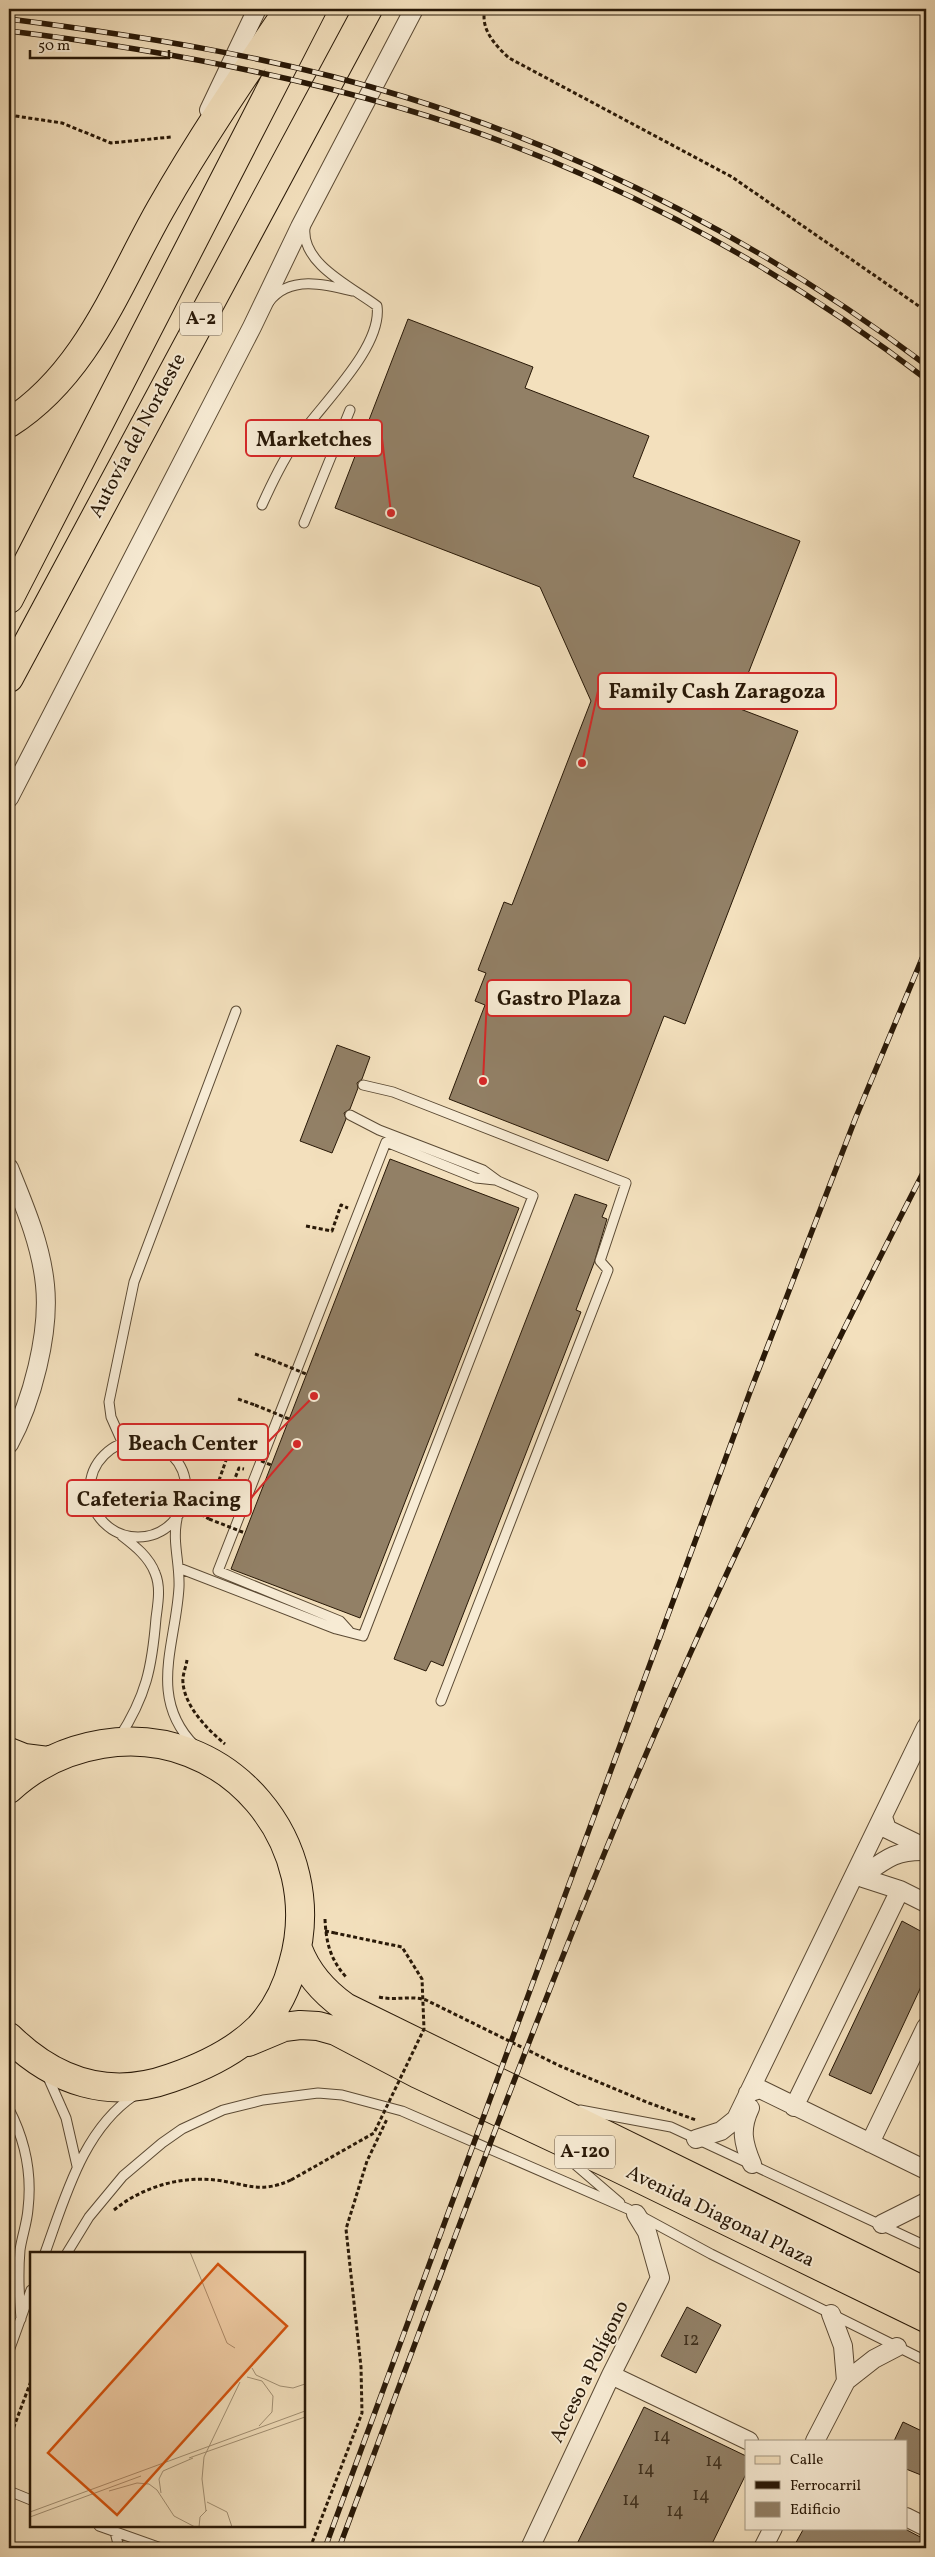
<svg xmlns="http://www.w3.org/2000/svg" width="935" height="2557" viewBox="0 0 935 2557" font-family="Vollkorn,serif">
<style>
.building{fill:#928066;stroke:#281807}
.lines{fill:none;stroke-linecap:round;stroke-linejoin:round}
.lane-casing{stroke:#5b4a34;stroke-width:11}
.street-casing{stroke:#5b4a34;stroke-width:20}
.primary-casing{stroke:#281807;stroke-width:30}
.highway-casing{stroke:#281807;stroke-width:30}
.path{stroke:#281807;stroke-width:3;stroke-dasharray:4 2.5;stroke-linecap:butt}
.lane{stroke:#f7ebd4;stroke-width:9}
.street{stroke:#f7ebd4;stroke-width:18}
.primary{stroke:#f3e0bd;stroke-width:28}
.highway{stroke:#f3e0bd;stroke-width:28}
.rail-casing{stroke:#281807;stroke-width:5.5}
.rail{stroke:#f7ebd4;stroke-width:4;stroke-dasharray:11;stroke-linecap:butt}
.path-bridge{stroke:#281807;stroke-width:3;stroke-dasharray:4 2.5;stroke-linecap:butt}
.labels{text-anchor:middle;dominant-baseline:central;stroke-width:4;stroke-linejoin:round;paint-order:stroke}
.number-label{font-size:18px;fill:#42321f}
.shield{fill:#f7ebd4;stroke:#665744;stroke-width:1}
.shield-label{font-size:19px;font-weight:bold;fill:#281807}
.street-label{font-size:20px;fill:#281807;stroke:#f7ebd4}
.inset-road{fill:none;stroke:#a29074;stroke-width:1}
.view{fill:#d5520c;fill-opacity:0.15;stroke:#d5520c;stroke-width:2.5}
.inset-edge{fill:none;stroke:#281807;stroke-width:2.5}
.leader{fill:none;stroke:#d62828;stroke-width:2}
.callout-dot{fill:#d62828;stroke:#f7ebd4;stroke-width:2}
.callout{fill:#f7ebd4;stroke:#d62828;stroke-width:2}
.callout-label{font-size:21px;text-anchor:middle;font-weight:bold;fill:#281807}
</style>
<rect width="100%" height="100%" fill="#f3e0bd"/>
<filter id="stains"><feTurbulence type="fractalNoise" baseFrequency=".004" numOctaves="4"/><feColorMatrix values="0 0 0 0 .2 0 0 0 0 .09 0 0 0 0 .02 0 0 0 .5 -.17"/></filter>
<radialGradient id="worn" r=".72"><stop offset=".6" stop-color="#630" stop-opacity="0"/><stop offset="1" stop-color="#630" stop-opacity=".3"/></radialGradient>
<!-- building -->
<path class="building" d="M408 319 533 367 525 388 649 436 633 477 800 541 735 707 798 731 685 1024 664 1016 608 1161 449 1099 485 1005 475 1001 486 973 478 970 504 902 512 905 591 701 540 587 335 508Z
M337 1045 370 1057 362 1079 357 1083 358 1088 350 1109 344 1113 346 1119 332 1153 300 1141Z
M390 1159 519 1208 360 1618 231 1569Z
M575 1194 607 1205 602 1217 607 1219 594 1263 576 1310 581 1312 443 1666 431 1661 426 1671 394 1659Z
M902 1921 926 1934V1976L871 2094 829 2075Z
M687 2307 721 2325 696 2373 661 2356Z
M644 2407 746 2456V2474L710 2548H575Z
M903 2422 926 2433V2477L906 2469V2441H894Z
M804 2528H903L926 2540V2548H793Z"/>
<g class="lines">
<!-- lane casing -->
<g class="lane-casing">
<path id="lane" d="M269 302C289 275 325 284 352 291
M262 505C271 485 281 464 294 444 317 408 383 349 377 306 352 287 301 264 305 228
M304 523 350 410
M363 1085 393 1092 626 1183 600 1261 608 1270 441 1701
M90 1489a48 48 0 1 1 96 0a48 48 0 1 1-96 0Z
M123 1444 111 1417 109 1402 134 1282 236 1011
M177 1519C172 1542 180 1563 179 1587 176 1644 147 1698 195 1746
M179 1568 336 1629 363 1636 533 1196 498 1181 483 1170 379 1130 350 1115
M349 1631 340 1621 218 1571 386 1142 476 1178 495 1180
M119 1738C146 1696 152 1668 156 1618 158 1603 161 1587 155 1573 149 1557 135 1546 122 1536
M47 2075 66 2118 77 2166
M9 2109C25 2140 32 2175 28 2209 27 2223 22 2236 20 2250 18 2273 19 2296 21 2319
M580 2110 671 2127 926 2246
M563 2154 620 2203
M45 2253C65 2198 83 2129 135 2095
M67 2253 89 2217 123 2176 162 2143 182 2129 223 2110 263 2100 318 2093 342 2095 402 2111 628 2209 711 2254 926 2361
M9 2351 31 2290
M9 2491 31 2500
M99 2526 161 2548
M115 2532 119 2548"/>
</g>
<!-- street casing -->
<g class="street-casing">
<path id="street" d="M209 110 257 9
M9 798 252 327 300 227 414 9
M9 1168C24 1205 41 1244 45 1285 50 1333 32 1402 9 1444
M883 1817 887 1829 926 1848
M865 1874C887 1858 897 1850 926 1851
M863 1878 900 1890 926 1903
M748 2093 760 2089 926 2170
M794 2107 900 1890
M750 2108C740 2129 743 2143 752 2164
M696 2139 721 2131 736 2119 926 1727
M870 2143 926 2027
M882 2224 926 2202
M831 2314 843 2346 846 2381 874 2359 897 2347
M611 2375 749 2441
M815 2441 846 2381
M906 2517 926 2527
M530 2548 611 2375 660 2278 647 2232 636 2214
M763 2548 773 2528"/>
</g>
<!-- primary casing -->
<g class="primary-casing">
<path id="primary" d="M9 1752 24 1758 48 1761
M9 1789C35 1765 66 1750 102 1744 228 1723 328 1844 293 1964 287 1987 275 2011 259 2028 235 2052 203 2067 171 2078 110 2100 55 2082 9 2037
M298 1949C307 1973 324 1992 345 2007L926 2292
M248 2042 284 2027 300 2025 318 2026 336 2031 418 2074 614 2166 926 2318"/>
</g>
<!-- highway casing -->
<g class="highway-casing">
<path id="highway" d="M9 423C86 374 117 286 160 210 199 141 244 75 289 9
M9 599 312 9
M9 678 368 9"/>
</g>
<!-- path -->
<path class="path" d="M485 9C480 29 495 45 509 58L732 177 926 311
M9 115 62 123 111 143 171 137
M306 1226 332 1231 341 1205 348 1208
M255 1354 272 1360
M238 1399 255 1405
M220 1442 237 1451
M231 1446 217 1486 230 1491 239 1468 244 1469
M184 1504 209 1519
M187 1660C186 1667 182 1676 183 1683 185 1707 208 1730 225 1744
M325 1919C326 1942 330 1959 346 1977
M325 1931 335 1933
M379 1997C396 2001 409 1995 426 2000L560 2066 649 2103 696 2120
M114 2210C142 2187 180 2176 216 2180 247 2184 260 2194 291 2180
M9 2440 31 2381
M310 2548 362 2413 361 2367 346 2229 367 2161 387 2119"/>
<!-- lane -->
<use href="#lane" class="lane"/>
<!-- street -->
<use href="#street" class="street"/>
<!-- primary -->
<use href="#primary" class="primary"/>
<!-- highway -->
<use href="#highway" class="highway"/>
<!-- rail casing -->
<g class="rail-casing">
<path id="rail" d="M9 19C142 36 276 57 405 97 593 155 770 247 926 365
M9 31C141 47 272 71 401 108 590 163 771 260 926 379
M325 2548 750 1392 856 1117 926 949
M339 2548C433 2296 525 2042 629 1794 719 1581 820 1373 926 1167"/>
</g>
<!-- rail -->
<use href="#rail" class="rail"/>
<!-- path-bridge -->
<path class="path-bridge" d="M272 1360 306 1374
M255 1405 289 1419
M237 1451 271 1465
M209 1519 245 1533
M291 2180 374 2133 424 2029 422 1979 402 1947 335 1933"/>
</g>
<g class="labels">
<!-- number labels -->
<g class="number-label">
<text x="691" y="2340">12</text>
<text x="662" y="2436">14</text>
<text x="714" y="2461">14</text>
<text x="646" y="2469">14</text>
<text x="701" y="2495">14</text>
<text x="631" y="2500">14</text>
<text x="675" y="2511">14</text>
</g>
<!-- shield labels -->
<g class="shield">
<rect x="180" y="302.5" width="42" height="33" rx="4"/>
<rect x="555" y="2135.5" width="60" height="33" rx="4"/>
</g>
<g class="shield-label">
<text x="201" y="319">A-2</text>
<text x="585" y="2152">A-120</text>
</g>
<!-- street labels -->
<g class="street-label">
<text transform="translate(138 436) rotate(-62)">Autovía del Nordeste</text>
<text transform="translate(720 2217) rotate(26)">Avenida Diagonal Plaza</text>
<text transform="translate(590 2372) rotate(-64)">Acceso a Polígono</text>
</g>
</g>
<!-- overview -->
<g transform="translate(30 2252)">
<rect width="275" height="275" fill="#f3e0bd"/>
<path class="inset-road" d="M160 0 197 91 205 96M222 116 226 123 250 134 263 136 275 132M217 125 232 129 243 144 242 160 229 174M159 206 275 165M79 239 107 231 119 232 127 238 144 264 165 275M131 241 129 227 133 219 163 206M177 250 197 260 202 275M176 259 172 227 174 205 210 130M0 260 275 159M0 265 111 224M169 275 170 265 177 258"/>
<path class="view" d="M188 12 257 74 87 263 18 201Z"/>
<rect width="275" height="275" class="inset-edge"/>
</g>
<!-- callouts -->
<path class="leader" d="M391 513L382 438M582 763L598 691M483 1081L487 998M314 1396L268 1442M297 1444L251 1498"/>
<g class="callout-dot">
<circle cx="391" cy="513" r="5"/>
<circle cx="582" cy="763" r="5"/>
<circle cx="483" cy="1081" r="5"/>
<circle cx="314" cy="1396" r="5"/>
<circle cx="297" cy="1444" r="5"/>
</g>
<g class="callout">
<rect x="246" y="420" width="136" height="36" rx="5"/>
<rect x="598" y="673" width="238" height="36" rx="5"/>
<rect x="487" y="980" width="144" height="36" rx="5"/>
<rect x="118" y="1424" width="150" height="36" rx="5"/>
<rect x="67" y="1480" width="184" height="36" rx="5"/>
</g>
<g class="callout-label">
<text x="314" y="446">Marketches</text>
<text x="717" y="698">Family Cash Zaragoza</text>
<text x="559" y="1005">Gastro Plaza</text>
<text x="193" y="1450">Beach Center</text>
<text x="159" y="1506">Cafeteria Racing</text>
</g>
<!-- margin -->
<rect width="935" height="2557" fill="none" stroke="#f3e0bd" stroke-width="30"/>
<rect x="10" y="10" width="915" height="2537" fill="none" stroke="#281807" stroke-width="2.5"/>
<rect x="15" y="15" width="905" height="2527" fill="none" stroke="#281807"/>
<!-- legend -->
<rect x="745" y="2440" width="162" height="90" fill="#f7ebd4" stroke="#a49782"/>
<rect x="755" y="2456" width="25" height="8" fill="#f3e0bd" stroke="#a49782"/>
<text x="790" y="2464" font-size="15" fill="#281807">Calle</text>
<rect x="755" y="2481" width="25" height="8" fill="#281807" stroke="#a49782"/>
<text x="790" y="2490" font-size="15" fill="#281807">Ferrocarril</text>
<rect x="755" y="2502" width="25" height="15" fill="#928066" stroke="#a49782"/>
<text x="790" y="2514" font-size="15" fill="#281807">Edificio</text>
<!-- scale -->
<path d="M30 50v8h139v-8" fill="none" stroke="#281807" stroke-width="2.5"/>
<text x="38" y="50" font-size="15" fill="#281807" stroke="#f7ebd4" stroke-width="4" paint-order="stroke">50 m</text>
<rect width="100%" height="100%" filter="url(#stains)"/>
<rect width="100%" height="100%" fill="url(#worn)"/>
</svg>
